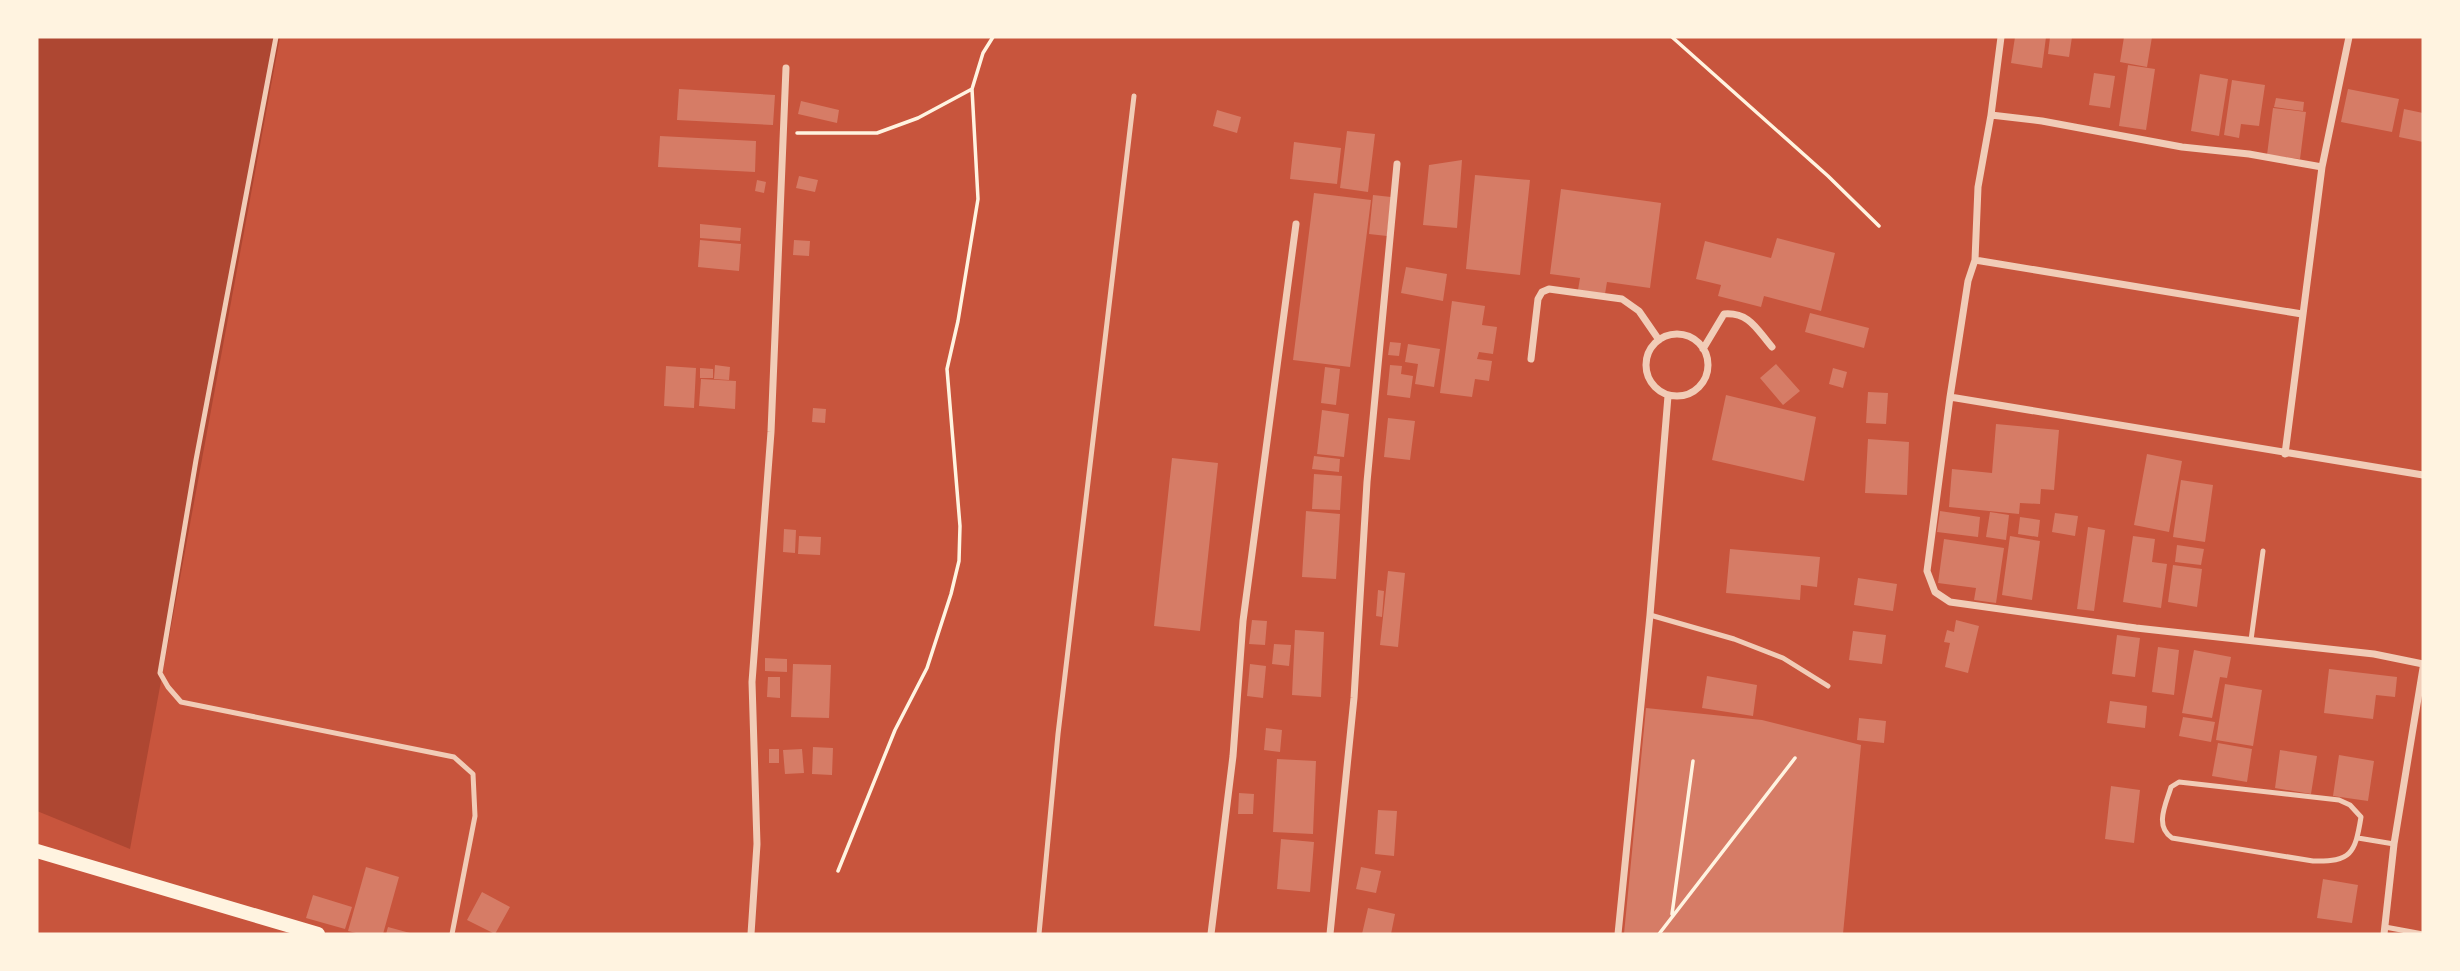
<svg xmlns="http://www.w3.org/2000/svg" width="2460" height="971" viewBox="0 0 2460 971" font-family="Montserrat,sans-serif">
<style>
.green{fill:#ae4732}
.building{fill:#d67c66}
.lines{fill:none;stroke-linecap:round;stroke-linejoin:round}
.path{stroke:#fff3e0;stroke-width:3.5}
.service{stroke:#f1ccb7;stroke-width:5}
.minor{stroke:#f1ccb7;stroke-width:7}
.secondary{stroke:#fff3e0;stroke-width:14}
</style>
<rect width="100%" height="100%" fill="#c8553d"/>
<!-- green -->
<path class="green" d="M37 37H280L130 849 37 811Z"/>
<!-- building -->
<path class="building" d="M2015 37H2046L2042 68 2011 63Z
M2050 37H2072L2069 57 2048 54Z
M2124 37H2152L2147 67 2120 62Z
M2128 65 2155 69 2146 130 2119 126Z
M2094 73 2115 76 2110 108 2089 105Z
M2200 74 2228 79 2219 136 2191 131Z
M2232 80 2265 85 2259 126 2241 124 2239 138 2224 135Z
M679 89 775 95 773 125 677 120Z
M2348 89 2399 99 2392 132 2341 122Z
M2276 98 2304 102 2303 111 2274 107Z
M801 101 839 110 837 123 798 114Z
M2273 108 2306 112 2300 159 2267 155Z
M2404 109 2423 113V142L2399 137Z
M1217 110 1241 117 1237 133 1213 126Z
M1347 131 1375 134 1368 192 1340 188Z
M660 136 756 141 755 172 658 167Z
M1294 142 1341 148 1337 184 1290 179Z
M1462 160 1457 228 1423 225 1429 165Z
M1475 175 1530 180 1520 275 1466 269Z
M799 176 818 180 815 192 796 188Z
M757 180 766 182 764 193 755 191Z
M1561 189 1661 203 1650 288 1607 282 1605 294 1578 290 1580 278 1550 274Z
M1314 193 1371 200 1350 367 1293 360Z
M1373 195 1391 197 1387 236 1369 234Z
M700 224 741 228 740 241 700 238Z
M1777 238 1835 253 1821 311 1764 296 1761 307 1718 296 1721 285 1696 279 1705 241 1771 258Z
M700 240 741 244 739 271 698 267Z
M794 240 810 241 809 256 793 255Z
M1406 267 1447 274 1443 301 1401 293Z
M1452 301 1485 306 1482 325 1497 327 1493 354 1479 352 1477 359 1492 361 1489 381 1475 379 1472 397 1440 393Z
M1810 313 1869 328 1864 348 1805 332Z
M1390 342 1401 343 1399 356 1388 355Z
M1408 344 1440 349 1434 387 1415 384 1418 364 1405 362Z
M1776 364 1800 391 1783 405 1760 378Z
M715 365 730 367 729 380 714 379Z
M1390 365 1402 366 1401 374 1413 376 1410 398 1387 395Z
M666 366 696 368 694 408 664 406Z
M1325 367 1340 369 1336 405 1321 403Z
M700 368 713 369V378H700Z
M1833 368 1847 372 1843 388 1829 384Z
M701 379 736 381 735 409 699 406Z
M1868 392 1888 393 1886 424 1866 423Z
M1726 395 1816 417 1804 481 1712 460Z
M813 408 826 409 825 423 812 422Z
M1322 410 1349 414 1344 457 1317 454Z
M1388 418 1415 421 1410 460 1384 457Z
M1996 424 2059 430 2054 490 2041 489 2040 504 2020 503 2019 514 1949 507 1952 469 1992 473Z
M1868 439 1909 442 1907 495 1865 493Z
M2147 454 2182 461 2169 532 2134 525Z
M1314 456 1340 459 1339 472 1312 469Z
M1172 458 1218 463 1200 631 1154 626Z
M1314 474 1342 476 1340 510 1312 509Z
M2181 480 2213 485 2205 542 2173 537Z
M1306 511 1340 514 1336 579 1302 577Z
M1940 511 1980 517 1978 537 1937 532Z
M1990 512 2009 515 2006 540 1986 537Z
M2055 513 2078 516 2075 536 2052 532Z
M2020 517 2040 520 2038 537 2018 534Z
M2088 527 2105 530 2094 611 2077 609Z
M784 529 796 530 795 553 783 552Z
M799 536 821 537 820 555 798 554Z
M2010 536 2040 541 2032 600 2002 595Z
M2133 536 2155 539 2152 562 2167 564 2161 608 2123 602Z
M1944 539 2004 548 1996 603 1974 600 1976 588 1938 583Z
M2177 545 2204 549 2201 565 2175 562Z
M1730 549 1820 557 1817 587 1801 585 1800 600 1726 593Z
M2173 565 2202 569 2197 607 2168 602Z
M1388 571 1405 573 1398 647 1380 645Z
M1858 578 1897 584 1893 611 1854 605Z
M1378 590 1384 591 1382 617 1376 616Z
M1252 620 1267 621 1265 645 1249 644Z
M1956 620 1979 626 1968 673 1945 667 1950 643 1944 642 1947 630 1954 632Z
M1295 630 1324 632 1321 697 1292 695Z
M1853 631 1886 635 1882 664 1849 660Z
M2117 635 2140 638 2135 677 2112 674Z
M1274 644 1291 645 1289 666 1272 664Z
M2158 647 2179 650 2174 695 2152 692Z
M2194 650 2231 657 2227 678 2220 677 2212 718 2182 713Z
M765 658 787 659V672L765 671Z
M793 664 831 665 829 718 791 717Z
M1250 664 1266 666 1263 698 1247 696Z
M2329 669 2397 677 2395 697 2376 695 2373 719 2324 713Z
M1707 676 1757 685 1753 716 1702 708Z
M768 677H780V698L767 697Z
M2225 684 2262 690 2253 746 2216 740Z
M2110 701 2147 706 2145 728 2107 723Z
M1646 708 1762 720 1861 745 1843 934H1624Z
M2183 717 2215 722 2211 742 2179 736Z
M1859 718 1886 721 1884 743 1857 740Z
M1266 728 1282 730 1280 752 1264 750Z
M2218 743 2252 749 2247 782 2212 776Z
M813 747 833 748 832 775 812 774Z
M769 749H779V763H769Z
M802 749 804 773 785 774 783 750Z
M2280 750 2317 756 2311 794 2275 788Z
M2339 755 2374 761 2368 801 2333 796Z
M1277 759 1316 761 1313 834 1273 832Z
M2111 786 2140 790 2134 843 2105 839Z
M1239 793 1254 794 1253 814H1238Z
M1378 810 1397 811 1394 856 1375 854Z
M1281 839 1314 842 1310 892 1277 889Z
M366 867 399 877 383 934H360L348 931Z
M1361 867 1381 871 1376 893 1356 889Z
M2323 879 2358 885 2352 923 2317 918Z
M482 892 510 907 495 934 467 920Z
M313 895 352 907 345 929 306 918Z
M1368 908 1395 914 1391 934H1362Z
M388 927 410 933V934H386Z"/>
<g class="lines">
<!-- path -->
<path class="path" d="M1672 37 1828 176 1879 226
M797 133H877L918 118 972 89
M838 871 895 730 927 668 951 594 959 561 960 526 947 369 958 321 978 199 972 89 983 53 993 37
M1672 914 1693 761
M1659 934 1795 758"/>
<!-- service -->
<path class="service" d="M276 37 196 460 160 673 168 687 181 702 454 757 473 774 475 816 452 934
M1650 615 1734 639 1783 658 1828 686
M2251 640 2263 551
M2179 782 2339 800 2350 805 2361 817C2355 854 2351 862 2313 861L2172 838C2154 826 2166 804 2171 787Z
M2358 838 2394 844
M2385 927 2423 934
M1039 934 1058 734 1134 96"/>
<!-- minor -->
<path class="minor" d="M2001 37 1991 115 2042 121 2182 147 2249 154 2322 167
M1975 260 2302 314
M1646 365a31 31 0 1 1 62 0a31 31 0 1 1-62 0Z
M1703 349 1724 314C1750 312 1757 330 1772 347
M1531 359 1538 299 1542 292 1549 289 1622 299 1639 311 1659 340
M1950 397 1968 281 1975 260 1978 187 1991 115
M2285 454 2322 167 2349 37
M2423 475 1950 397 1927 571 1935 592 1950 602 2136 628 2374 654 2423 664
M751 934 757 844 752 682 771 432 786 68
M1211 934 1233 756 1243 621 1296 224
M1330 934 1354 698 1367 482 1397 164
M1618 934 1650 615 1668 396
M2384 934 2394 844 2423 668"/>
<!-- secondary -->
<path class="secondary" d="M37 851 318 934"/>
</g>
<!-- border -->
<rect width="2460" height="971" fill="none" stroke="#fff3e0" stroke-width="77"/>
</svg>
